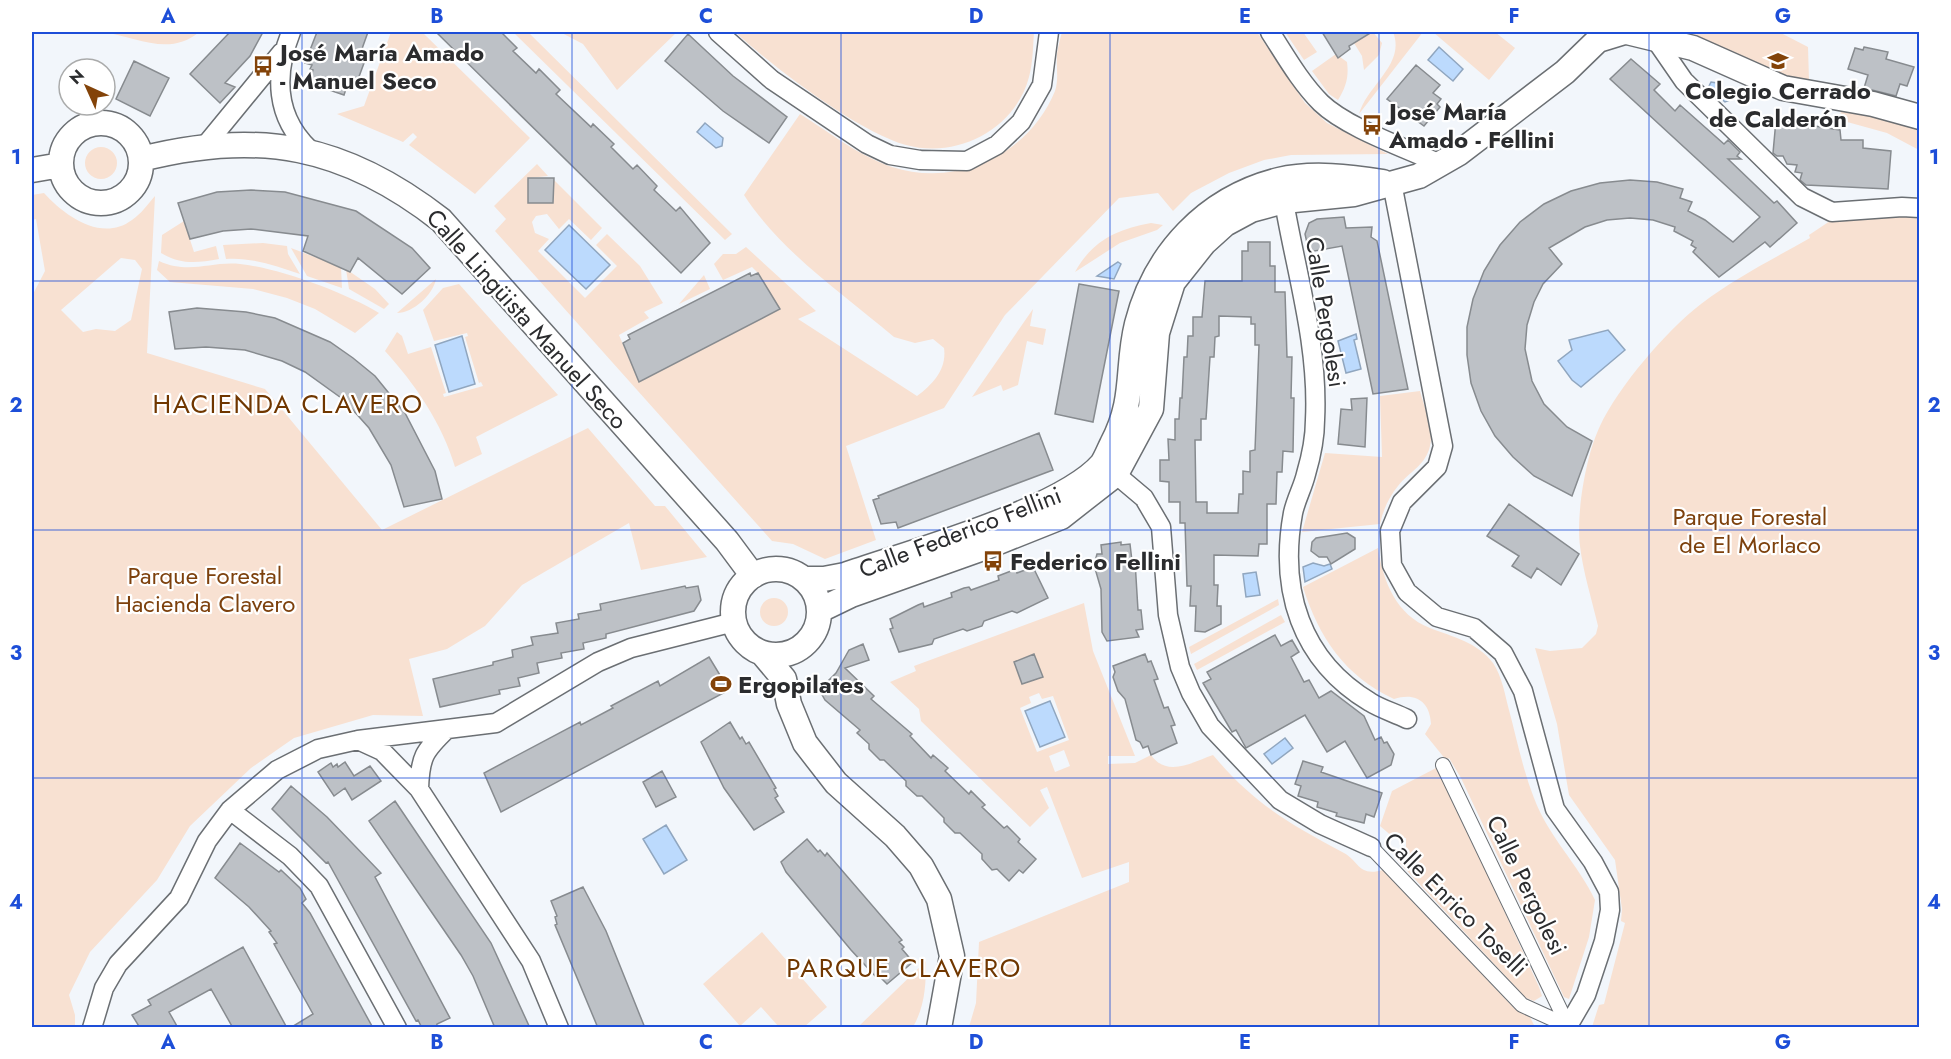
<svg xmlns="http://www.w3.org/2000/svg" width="1951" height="1059" viewBox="0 0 1951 1059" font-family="Jost,sans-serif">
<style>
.green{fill:#f8e1d2;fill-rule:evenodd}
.water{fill:#bcdafd;stroke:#90a6bf;stroke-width:1.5}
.building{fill:#bdc1c6;stroke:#878b8f;stroke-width:1.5;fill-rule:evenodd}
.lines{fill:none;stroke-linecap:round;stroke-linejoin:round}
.pedestrian-casing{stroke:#6b6f73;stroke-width:16}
.minor-casing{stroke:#6b6f73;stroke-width:21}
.tertiary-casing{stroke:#6b6f73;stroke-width:27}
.pedestrian{stroke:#fff;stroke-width:14}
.minor{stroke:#fff;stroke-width:18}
.tertiary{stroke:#fff;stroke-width:24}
.grid{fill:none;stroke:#1d4ed8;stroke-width:1.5;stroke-opacity:0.55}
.labels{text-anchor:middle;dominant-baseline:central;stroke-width:4.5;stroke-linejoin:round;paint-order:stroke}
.poi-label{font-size:24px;font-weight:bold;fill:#2b2c2e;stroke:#fff;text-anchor:start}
.street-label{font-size:24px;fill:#2b2c2e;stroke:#fff}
.park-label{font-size:24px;fill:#7d410d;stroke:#fff}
.neighbourhood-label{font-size:26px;letter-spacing:1.5px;fill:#703700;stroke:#fff}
.neatline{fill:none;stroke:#1d4ed8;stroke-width:2}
.grid-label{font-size:20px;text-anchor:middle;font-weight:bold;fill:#1d4ed8}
</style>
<rect width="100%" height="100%" fill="#f2f6fb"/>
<!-- green -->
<path class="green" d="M103 32H199C170 57 136 37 103 32Z
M391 32H422L530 138 475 194 409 145 417 137 413 133 403 142 337 114 364 106Z
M513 32H528L732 234 725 240Z
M560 32H677L617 90 583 44Z
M735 32H1034C1033 46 1033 63 1029 77 1015 130 957 159 906 145 858 132 772 66 735 32Z
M1062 32H1257L1305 103 1327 123 1388 154 1291 155 1264 160 1229 173 1191 193 1173 211 1158 193 1119 198 1005 315 944 408 846 446 876 540 825 559 793 544 772 541 495 231 506 219 494 206 537 164 548 176 529 178 528 203H553L554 180 602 228 591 240 569 219 559 229 547 214 536 216 532 222 535 233 549 239 538 251 585 298 617 266 596 245 607 234 640 266 663 303 644 312 649 318 619 335 639 382 699 351 775 307 779 310 758 273 752 267 723 280 714 264 723 254H736L746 247 816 311 798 319 917 396C933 384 947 369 944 348L933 339 915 343 894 337C842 293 781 252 744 195L800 114C829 132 859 156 892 167 957 188 1029 155 1055 91 1059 80 1056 65 1057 54 1058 47 1060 39 1062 32Z
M1285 32H1303L1317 52 1304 60Z
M1373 32 1382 43 1379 55 1364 70 1362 56 1354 43Z
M1393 32H1423L1359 114C1367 85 1406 64 1393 32Z
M1433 32H1495L1515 48 1489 80Z
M1674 32H1779L1808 47 1809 80 1778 77Z
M1336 54 1347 62C1349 77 1346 87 1338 100L1329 94 1312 71Z
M1841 109 1919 127V150L1887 133 1840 120Z
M85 163a16 16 0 1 1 32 0a16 16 0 1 1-32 0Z
M44 193C64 215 101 243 132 220 141 214 148 204 155 196L147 353 265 389 382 530 588 428 655 506H665L707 557 641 570 629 523 522 585 485 626 465 638 447 649 409 659 423 716 373 715 294 738 251 768 190 826 157 880 90 952 69 995 75 1015V1028L32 1027V296L45 271 36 219 32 220V195ZM121 258 135 260 142 269 131 320 115 331 96 329 83 332 61 310Z
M1880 213 1919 216V1027H1592L1599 1005 1604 1004 1625 923 1621 921 1622 909 1615 860 1569 795 1557 724 1535 648 1550 651 1582 648 1596 634 1598 626C1592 600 1583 572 1580 546 1576 513 1586 455 1600 426 1618 387 1667 330 1701 304 1735 278 1773 259 1810 238L1809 235 1833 219Z
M184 221 194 252 216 246 219 259C197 263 181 265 161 253L162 235Z
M1151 223 1163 225 1157 230 1120 243 1075 272C1092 241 1117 229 1151 223Z
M263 243 287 246 288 254 300 274C276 266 251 257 226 259L223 245Z
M291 248 341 267 342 288 307 276Z
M159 261C190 275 210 261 240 264 279 268 346 293 379 313L355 333 315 309 287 298 253 289 170 282 157 270Z
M346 269 375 289 389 304 384 309 349 289Z
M704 275 710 289 679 304Z
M436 279C433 295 413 313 397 313Z
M459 284 558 395 476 437 482 454 455 467C442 423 415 384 385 351L397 332 402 336 408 354 431 347 446 393 443 394 444 397 483 386 481 382 479 383 465 337 468 336 467 333 434 341 423 310 443 288Z
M1033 309 1030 326 1046 329 1043 345 1027 341 1018 385 1003 391 1001 385 972 397Z
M1420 391C1424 407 1434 429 1430 446 1426 465 1409 472 1398 486 1389 497 1383 510 1380 524L1302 532 1325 453 1382 457 1380 396Z
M1378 548C1383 581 1396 615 1430 628 1453 637 1477 642 1493 663 1502 676 1505 695 1509 710 1517 740 1523 770 1534 798 1548 836 1578 864 1595 900L1589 937 1569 999 1564 997 1461 778 1449 758 1446 760 1425 734 1431 724C1430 701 1415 692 1394 699 1345 676 1319 638 1303 587Z
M760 612a14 14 0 1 1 28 0a14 14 0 1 1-28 0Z
M1278 599 1279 605 1191 654 1189 647Z
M1084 603 1093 651 1135 756H1108V764L1135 763 1151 755C1167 778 1193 762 1213 755 1255 805 1289 823 1344 853 1359 861 1358 877 1383 870L1514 1008 1530 1017 1535 1027H969L976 1003 979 942 1129 882V862L1082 878 1047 787 1040 790 1049 808 1030 827 921 721 919 709 890 682 916 671 914 666ZM1034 654 1043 677 1022 684 1014 662ZM1039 693 1042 699 1053 696 1069 740 1037 752 1020 708 1031 703 1029 697ZM1064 750 1070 766 1055 772 1049 756Z
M1281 615 1285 622 1197 670 1194 664Z
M1436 768 1446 784 1539 987 1542 996 1534 1001 1526 998 1394 857V854H1406V838H1394L1380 826 1392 791Z
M762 932 827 1007 804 1027H779L761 1007 740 1026 703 984Z
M926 961C926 985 925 1006 913 1027H858Z"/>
<!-- water -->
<path class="water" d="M1439 47 1463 69 1453 81 1428 60Z
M1711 82 1717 83 1723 89H1729L1733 92V99L1725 102 1708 88Z
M705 123 723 138 722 146 716 148 697 132Z
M569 225 610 265 586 289 545 250Z
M1118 262 1121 264 1114 279 1097 276Z
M1608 330 1625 350 1581 387 1572 380 1558 361 1572 350 1569 340Z
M1356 334 1357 339 1354 340 1361 369 1346 373 1338 341Z
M462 336 475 384 449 392 435 345Z
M1313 563 1324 566 1330 564 1332 569 1305 582 1303 567Z
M1256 572 1260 595 1246 597 1243 574Z
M1050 701 1065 737 1040 747 1025 711Z
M1285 738 1293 748 1272 764 1264 754Z
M666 825 687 860 664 874 643 839Z"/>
<!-- building -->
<path class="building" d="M230 32H263L250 56 225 83 235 87 220 103 190 74Z
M317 32H368L358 60 364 63 357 82 349 80 344 95 309 83 313 70 310 69 312 65 305 63Z
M436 32H501L517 48 513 51 536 73 539 69 560 90 556 94 591 127 593 124 614 144 611 147 633 169 637 165 657 186 654 190 676 211 680 207 710 243 681 273Z
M1322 32H1372L1349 46 1350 49 1338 58Z
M688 34 733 76 787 117 769 143 723 111 665 61Z
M1864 47 1888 52 1886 59 1914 67 1907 86 1900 84 1896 96 1864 88 1868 75 1848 69 1855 48 1863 50Z
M1631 59 1660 84 1654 90 1675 111 1680 105 1724 144 1728 140 1740 152 1737 156 1741 159H1728L1774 203 1777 201 1797 223 1770 247 1765 242 1719 277 1693 252 1696 248 1691 245 1693 241 1674 231 1675 227 1653 220 1630 218 1607 220 1585 227 1549 248 1562 264 1543 284 1534 302 1527 325 1525 349 1532 381 1544 404 1567 427 1592 441 1572 496 1534 476 1513 457 1495 436 1481 411 1471 383 1467 355V327L1473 299 1484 271 1500 245 1520 222 1544 204 1571 191 1600 183 1630 180 1657 182 1683 189 1680 198 1692 202 1688 211 1705 220 1733 242 1760 217 1610 79Z
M134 61 169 78 150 116 116 99Z
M1416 65 1440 85 1433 93 1441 99 1437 104 1440 107 1424 126 1387 99Z
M1776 120 1840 130 1841 140H1863V148L1891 151 1888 189 1806 185 1800 180 1802 173 1795 172 1797 165 1787 164 1783 156H1777L1773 153Z
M528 178H554L553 203H528Z
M251 190 285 192 356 211 412 248 430 268 402 294 358 258 350 272 303 251 308 236 251 229 223 231 190 239 178 203 217 192Z
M1344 217 1346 228 1372 227 1371 237 1377 241 1408 389 1373 394 1342 246 1309 252 1305 234 1309 223 1317 219Z
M1248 242H1270V266H1275V292H1285L1287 357H1292L1291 398H1294L1293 452 1283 451 1282 472H1277L1276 504H1267V544H1259L1258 556 1214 555V585H1218L1217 606H1221V624L1205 632 1195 631 1196 606H1190L1191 586H1187L1185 523H1180V502H1169V482L1160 481V460H1169L1168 439 1175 440V419H1179L1180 398H1182L1184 357H1187L1188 336H1193V317H1202L1205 281H1242V251H1248ZM1219 316 1251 317V324H1255V345H1259L1255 450 1250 451V472L1243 471V494H1239L1238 513H1207V502H1196L1195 440H1201V419H1206L1210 357H1214L1215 337 1219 336Z
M750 273 751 276 758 273 780 309 639 382 623 343 630 339 628 335Z
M1079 284 1119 291 1093 422 1055 414Z
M197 308 246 312 275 318 330 342 353 358 375 376 405 413 435 471 442 499 404 507 391 465 369 428 344 400 305 372 282 361 245 350 206 347 175 349 169 312Z
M1367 398 1365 447 1338 444 1341 409 1352 410 1351 399Z
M1039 433 1053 470 898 528 896 522 881 524 873 500 879 498 878 496Z
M1509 504 1579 554 1561 585 1537 568 1531 578 1512 566 1519 556 1487 536Z
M1347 533 1355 538V549L1331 564 1327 557H1319L1311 551 1312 542 1316 538Z
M1121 542V545L1130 544 1132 561H1135L1138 610H1141L1143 629 1136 630 1139 637 1107 641 1102 632 1101 589 1094 565 1097 554H1102L1101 545Z
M1033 567 1048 598 1017 613 1012 611 984 621 982 626 967 631 963 629 934 639 932 644 899 652 890 629 893 628 890 619 918 605 923 603 924 607 952 597 951 593 964 588 969 587 971 590 999 580 998 576 1011 571 1016 570 1017 573Z
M685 586 686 588 698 586 701 600 694 611 606 634V638L583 643 584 649 561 653 562 658 537 663 539 673 518 678 520 686 499 690 500 694 440 707 433 679 493 665V662L513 657 512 650 533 645 531 637 558 633 556 623 579 619 578 614 601 610 600 604Z
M1275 635 1281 646 1292 640 1299 652 1291 657 1304 682 1309 680 1319 698 1331 691 1364 716 1375 740 1381 737 1384 743 1387 742 1394 754 1391 765 1367 778 1345 741 1327 752 1305 715 1246 748 1236 730 1232 732 1203 683 1211 679 1207 672Z
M863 644 869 660 845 668 874 696 871 699 912 734 910 736 931 758 933 755 948 768 945 771 969 794 971 791 985 805 982 807 1004 828 1007 826 1020 839 1018 842 1036 859 1023 873 1019 870 1009 881 997 869 992 870 982 859V854L960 833H955L944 822V818L922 796H917L906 786V781L884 760H880L869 749V744L857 733 860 730 825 700 821 693 823 686 836 673 849 650Z
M1034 654 1043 677 1022 684 1014 662Z
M1145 654 1148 662 1151 661 1153 666 1158 679 1154 680 1164 708 1168 707 1175 725 1171 726 1177 743 1151 755 1148 746 1143 748 1140 742 1136 740 1125 699 1118 691 1113 677 1115 672 1113 666Z
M709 657 729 690 501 812 484 773 580 722 581 725 613 708 611 706 658 681 660 686Z
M730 722 740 739 742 737 746 744 749 742 776 788 774 789 778 796 775 798 784 812 754 830 724 788 701 742Z
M1303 761 1323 767 1321 772 1382 793 1374 817 1366 814 1364 823 1336 816 1337 813 1317 807 1318 802 1298 796 1301 786 1295 784Z
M345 762 354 776 370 766 381 781 352 800 345 788 334 796 318 772 331 763 333 767 337 764 338 767Z
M662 771 676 797 656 807 643 782Z
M291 786 327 817 381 873 375 877 450 1018 437 1024 436 1028H422L418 1020 416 1021 328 862 326 863 272 809Z
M395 801 491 943 530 1028H495L473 976 461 955 369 821Z
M807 839 818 852 820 850 825 856 827 853 902 940 899 942 904 947 902 949 913 962 887 984 881 978H877L851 950 786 872 781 862Z
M240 843 279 872 281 870 300 888 306 899 302 903 310 913 373 1028H290L313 1014 274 944 277 943 269 932 271 931 249 907 215 878Z
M583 887 606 931 645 1028H598L555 925 557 924 555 917 557 916 551 901Z
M243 947 287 1028H233L211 989 169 1012 178 1028H140L132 1015 151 1005 148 1000Z"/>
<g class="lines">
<!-- pedestrian casing -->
<g class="pedestrian-casing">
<path id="pedestrian" d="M1443 765 1568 1026
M1371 847 1522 1005 1568 1026"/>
</g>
<!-- minor casing -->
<g class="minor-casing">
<path id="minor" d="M291 32C274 75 275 117 310 150
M718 32 772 80 867 144 890 155 920 160 967 161 997 145 1021 122 1042 85 1049 32
M1270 32C1285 55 1300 82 1321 103 1347 128 1406 148 1440 164
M1655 39 1684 81 1802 197 1832 212 1902 207 1920 208
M204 147 282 52
M1392 183 1443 446 1437 467 1402 502 1390 531 1392 565 1407 592 1437 617 1474 628 1503 653 1523 691 1555 809 1593 862 1609 892 1610 910 1604 941 1586 995 1568 1026
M1282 190C1294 266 1319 342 1315 420 1315 437 1311 457 1306 474 1303 487 1296 499 1293 513 1279 589 1300 660 1370 702 1381 709 1395 713 1407 719
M1106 466 1144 498 1161 527 1168 615 1180 667 1191 693 1210 726 1280 800 1320 824 1371 847
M358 740 382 751 419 789 531 961 559 1028
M419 789C420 757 424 751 447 729
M230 810 290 856 319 886 397 1028
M92 1028 104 988 118 964 179 898 207 841 230 810 277 770 318 749 358 740 496 723 598 662 631 648 734 622"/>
</g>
<!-- tertiary casing -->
<g class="tertiary-casing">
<path id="tertiary" d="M1627 32 1693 48 1783 88 1873 104 1920 117
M61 163a40 40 0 1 1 80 0a40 40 0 1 1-80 0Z
M141 159C259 129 345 145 441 220L727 541 753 576
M32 170 61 165
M733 612a43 43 0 1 1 86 0a43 43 0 1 1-86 0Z
M804 579H824L845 575C908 553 1061 511 1102 464 1106 458 1109 450 1112 444 1136 399 1126 368 1137 324 1155 253 1207 198 1279 180 1312 172 1351 177 1383 182
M820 610 851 595 986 547 1061 517 1116 474 1151 409 1157 333 1173 282 1204 243 1225 224 1251 210 1284 201 1354 194 1419 176 1459 153 1565 72 1598 40 1624 32
M763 654 784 679 789 704 805 743 836 783 895 836 921 866 939 899 952 956 939 1028"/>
</g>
<!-- pedestrian -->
<use href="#pedestrian" class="pedestrian"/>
<!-- minor -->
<use href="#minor" class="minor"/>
<!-- tertiary -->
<use href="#tertiary" class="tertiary"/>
</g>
<!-- grid -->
<path class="grid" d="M302 32V1028M572 32V1028M841 32V1028M1110 32V1028M1379 32V1028M1649 32V1028M32 281H1920M32 530H1920M32 778H1920"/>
<!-- icons -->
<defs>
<g id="school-bare" transform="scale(1.62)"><path d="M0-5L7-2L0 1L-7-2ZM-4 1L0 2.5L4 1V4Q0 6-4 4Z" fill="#834309" stroke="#fff" stroke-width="2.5" paint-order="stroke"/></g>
<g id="bus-bare" transform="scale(1.62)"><path d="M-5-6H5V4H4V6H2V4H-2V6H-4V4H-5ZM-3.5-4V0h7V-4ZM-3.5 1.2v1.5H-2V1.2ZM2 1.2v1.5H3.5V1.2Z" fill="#834309" stroke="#fff" stroke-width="2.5" paint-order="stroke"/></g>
<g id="stadium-bare" transform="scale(1.62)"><path d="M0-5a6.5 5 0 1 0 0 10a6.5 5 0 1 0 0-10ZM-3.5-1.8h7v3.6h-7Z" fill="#834309" stroke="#fff" stroke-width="2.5" paint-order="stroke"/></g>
</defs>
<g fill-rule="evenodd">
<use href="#school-bare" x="1778" y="61"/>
<use href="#bus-bare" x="263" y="66"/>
<use href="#bus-bare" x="1372" y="125"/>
<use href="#bus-bare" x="993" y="561"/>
<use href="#stadium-bare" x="721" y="684"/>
</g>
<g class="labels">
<!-- poi labels -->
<g class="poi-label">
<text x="280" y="52">José María Amado<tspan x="280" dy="28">- Manuel Seco</tspan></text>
<text x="1778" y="90" text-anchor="middle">Colegio Cerrado<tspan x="1778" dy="28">de Calderón</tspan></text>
<text x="1389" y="111">José María<tspan x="1389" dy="28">Amado - Fellini</tspan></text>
<text x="1010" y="561">Federico Fellini</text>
<text x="738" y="684">Ergopilates</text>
</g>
<!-- street labels -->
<g class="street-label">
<text transform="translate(1326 312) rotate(81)">Calle Pergolesi</text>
<text transform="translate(527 319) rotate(48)">Calle Lingüista Manuel Seco</text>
<text transform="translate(960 532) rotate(-21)">Calle Federico Fellini</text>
<text transform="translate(1527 885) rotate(64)">Calle Pergolesi</text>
<text transform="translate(1456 904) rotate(45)">Calle Enrico Toselli</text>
</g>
<!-- park labels -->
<g class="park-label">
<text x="1750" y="516">Parque Forestal<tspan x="1750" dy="28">de El Morlaco</tspan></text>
<text x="205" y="575">Parque Forestal<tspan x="205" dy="28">Hacienda Clavero</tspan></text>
</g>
<!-- neighbourhood labels -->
<g class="neighbourhood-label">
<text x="288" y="404">HACIENDA CLAVERO</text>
<text x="904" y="968">PARQUE CLAVERO</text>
</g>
</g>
<!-- border -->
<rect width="1951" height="1059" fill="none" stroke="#ffffff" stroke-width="66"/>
<!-- north arrow -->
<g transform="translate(87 87) rotate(315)"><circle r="28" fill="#ffffff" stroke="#aaabab" stroke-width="1.5"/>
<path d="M0-4.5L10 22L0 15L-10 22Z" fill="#834309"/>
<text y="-9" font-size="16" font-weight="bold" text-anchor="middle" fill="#2b2c2e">N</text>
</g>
<rect x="33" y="33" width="1885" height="993" class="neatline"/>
<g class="grid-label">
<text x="168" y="23">A</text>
<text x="437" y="23">B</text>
<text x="706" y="23">C</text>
<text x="976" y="23">D</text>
<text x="1245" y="23">E</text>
<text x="1514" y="23">F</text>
<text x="1783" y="23">G</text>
<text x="16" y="164">1</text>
<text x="1934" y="164">1</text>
<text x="16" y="412">2</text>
<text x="1934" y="412">2</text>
<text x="16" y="660">3</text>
<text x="1934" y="660">3</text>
<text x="16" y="909">4</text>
<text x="1934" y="909">4</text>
<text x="168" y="1049">A</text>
<text x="437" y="1049">B</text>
<text x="706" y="1049">C</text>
<text x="976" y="1049">D</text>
<text x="1245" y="1049">E</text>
<text x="1514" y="1049">F</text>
<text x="1783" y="1049">G</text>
</g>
</svg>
